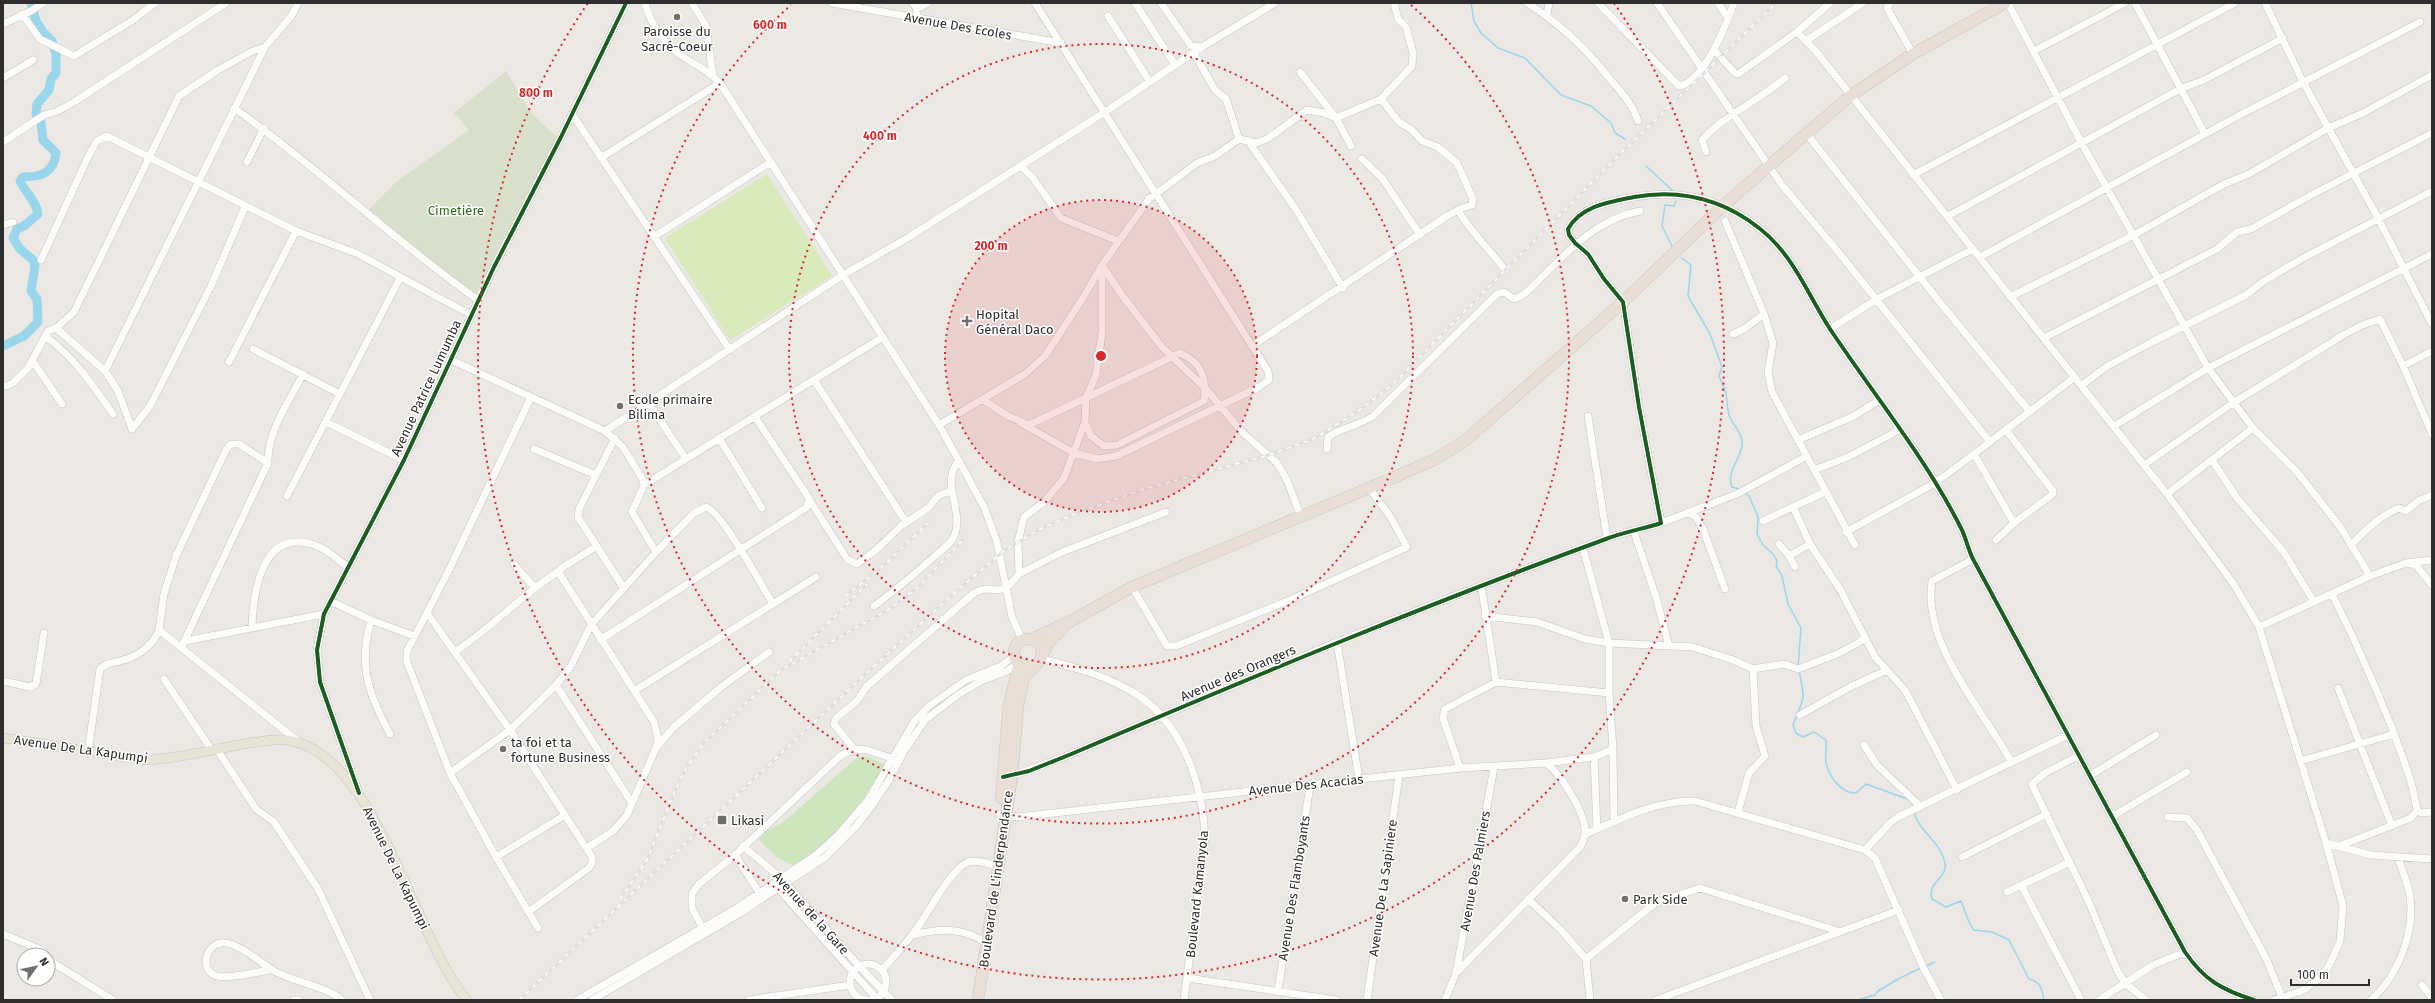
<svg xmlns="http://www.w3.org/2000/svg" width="2435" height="1003" viewBox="0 0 2435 1003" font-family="'Fira Sans',sans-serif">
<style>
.green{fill:#cee6be}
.cemetery{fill:#d8e0cc}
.pitch{fill:#d9eabb}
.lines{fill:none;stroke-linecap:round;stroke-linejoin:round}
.stream{stroke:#99d6ec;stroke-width:1.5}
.river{stroke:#99d6ec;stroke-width:9}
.minor-casing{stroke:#c5c4c5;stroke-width:8}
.major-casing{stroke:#c6c5c4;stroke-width:10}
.highway-casing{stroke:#c6c5c4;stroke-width:12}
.minor{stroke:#fcfcfb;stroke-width:7}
.major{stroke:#e8e4d6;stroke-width:9}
.highway{stroke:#eadfd6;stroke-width:11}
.rail-casing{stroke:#dfdfe1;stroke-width:3}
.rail{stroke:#fff;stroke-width:1.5;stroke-dasharray:4.5;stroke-linecap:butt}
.cycleway-casing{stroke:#fff;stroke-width:6}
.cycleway{stroke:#1b5e20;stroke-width:4}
.ring{fill:none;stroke:#d62828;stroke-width:2;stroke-dasharray:2 4}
.poi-dot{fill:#706f6e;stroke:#fff;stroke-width:1.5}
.labels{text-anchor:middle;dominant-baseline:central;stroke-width:3;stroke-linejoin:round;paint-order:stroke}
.street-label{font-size:13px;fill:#2e2e2e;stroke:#fff}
.poi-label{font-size:13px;fill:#2e2e2e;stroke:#fff;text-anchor:start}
.park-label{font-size:13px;fill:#2c6e1b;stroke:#fff}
.centre{fill:#d62828;stroke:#fff;stroke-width:2}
.ring-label{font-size:12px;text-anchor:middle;font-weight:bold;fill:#d62828;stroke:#fff;stroke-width:3;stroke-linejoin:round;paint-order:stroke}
</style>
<rect width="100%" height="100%" fill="#ece8e4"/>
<!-- green -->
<path class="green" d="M859 756 869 757 887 766C864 804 834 841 797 867L778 858 759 840 764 832 782 823Z"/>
<!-- cemetery -->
<path class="cemetery" d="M506 71 532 114 560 140 474 297 367 211 396 182 469 130 454 113Z"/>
<!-- pitch -->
<path class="pitch" d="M767 174 832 276 730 340 665 238Z"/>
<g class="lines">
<!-- stream -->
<path class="stream" d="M1471 3 1474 21 1481 33 1498 48 1525 58 1561 95 1591 106 1611 123 1615 133 1625 139
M1646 166 1673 191
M1673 248 1662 226 1665 205 1674 206 1676 201
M1682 258 1691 265 1688 296 1710 334 1722 367 1719 376C1721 381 1724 387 1726 393 1727 400 1727 408 1729 415 1732 424 1740 430 1742 440 1744 457 1725 470 1732 487L1739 489
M1744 492 1749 496 1758 517 1757 534 1763 545 1773 554 1777 561 1776 566 1782 576 1788 604 1801 628 1798 667
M1799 671C1806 703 1804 696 1793 725L1796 733 1803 737 1814 732 1826 740C1827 748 1825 755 1826 762 1828 776 1842 794 1856 793L1866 784 1910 800
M1914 812C1919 832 1941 842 1945 863 1948 879 1927 881 1932 899L1946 907 1961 901 1969 922 1974 930 1992 932 2009 940 2029 979C2041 982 2042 989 2044 1000
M1926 966 1935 962
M1858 1000 1875 995 1878 991 1900 978 1921 968"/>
<!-- river -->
<path class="river" d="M3 346 24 336 38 322 37 299 31 291 35 266 33 260 20 249 13 238 17 229 24 226 38 214C37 202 25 192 20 181L23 177C41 177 54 173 56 153L43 140 41 123 36 114 37 104 49 90 51 79 56 73V54L52 41 43 32 36 21 31 3"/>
<!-- minor casing -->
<g class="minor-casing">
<path id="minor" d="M645 3C650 22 663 42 679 54 693 64 708 70 720 83L939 425 959 461 984 507 997 542 1012 617 1022 640
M692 3 706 26 713 76
M832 3 1061 43
M913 3 917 9V19
M1135 3 1175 65
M1161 3 1191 46 1202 47 1275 3
M1527 3C1559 23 1586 48 1609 78 1620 91 1633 104 1638 121
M1598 3 1679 86C1704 82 1726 25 1734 3
M1657 3 1782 185 1840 254 1990 442
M1718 3 1728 18
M1890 3 1887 8 1913 54
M2008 3 2081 142 2208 368 2253 428 2298 473 2341 528 2370 576
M2135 3 2205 134
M2265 3 2303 82 2378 218 2432 324
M917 9 928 3
M22 14 40 39 74 56 133 20 155 3
M1547 15 1549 3
M1108 16 1150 82
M3 24 31 11 43 3
M1797 32 1815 50 2167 494 2233 583 2259 627 2326 843 2343 906 2340 941 2329 966 2321 977 2304 990 2274 1000
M1807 40 1863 3
M1714 50 1735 73 1738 74 1797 32 1830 3
M2034 51 2125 3
M1194 53 1215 90 1226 99 1239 139 1256 143 1267 139 1307 110 1324 113 1336 118 1381 99 1412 66 1413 53 1406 27 1398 19 1394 3
M1300 72 1336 118 1351 146
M3 78 33 60
M234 108C319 168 393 240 478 300
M572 114 730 350
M1806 133 1938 300 2030 412
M1248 141 1295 208 1343 288
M3 142 44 115 58 111 74 102 226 3
M1706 152 1702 140C1726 114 1758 101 1785 78
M602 157 720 83
M1362 159 1382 178 1420 235
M247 162 264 128
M1021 166 1033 178 1061 218 1118 241
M1913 175 2235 3
M1458 210C1471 233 1490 249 1505 270
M1948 216 2180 89 2204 80 2283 38
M1725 221 1764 314 1773 343 1768 372 1772 392 1855 545
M3 225 13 222
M655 236 771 162
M1980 257 2240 115 2420 22
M41 260 88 157 97 141 107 136 296 231 356 253 471 315
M1102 265 1121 294 1162 347 1206 389 1242 432 1277 463 1287 480 1301 517
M2010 297 2134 235 2224 184 2249 174 2328 128 2363 113 2432 75
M56 328 105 371 118 391 132 429
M1830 329 1877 299 1973 249
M1733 334 1744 329 1764 314
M45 336C74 357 93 385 113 414
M2044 338 2217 249 2237 232 2251 229 2313 194 2432 133
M1252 346 1447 216 1462 208 1472 205 1473 199 1457 163 1438 147 1422 141 1412 130 1399 122 1381 99
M253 349 340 394
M32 360 62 404
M451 360 605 431 623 447 643 480 644 485 632 512 656 552
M229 362 296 231
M2403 366 2432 351
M105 371 265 47 292 15 298 3
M814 380 906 522
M2082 385 2106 367 2152 342 2246 295 2264 281 2303 258 2432 191
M3 387 13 383 28 368 48 331 56 328 74 312 179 96 218 70 253 51 265 47
M531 397 448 572 407 651V662L450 773 496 857 538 928
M983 400 1008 416 1029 425 1180 353C1202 363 1207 378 1204 401L1117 445 1104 446 1091 436 1085 422
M648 402 686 459
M1588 416 1607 538
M326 422 404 460
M1021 423 1074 453 1097 459 1116 456 1259 387 1269 380 1268 371 1035 3
M939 425 1025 374 1045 356 1083 298 1102 265 1149 199 1197 163 1215 156 1239 139
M2114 426 2208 368 2432 254
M132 429 150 406 211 286 245 207
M2006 430 2053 491V494L2014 523
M605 431 843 275 909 237 1105 112 1202 47
M615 438 579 509 578 517 623 587
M719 438 762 508
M1798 440 1854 416 1881 399
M534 449 596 475
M1327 449 1328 437C1342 427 1359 426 1373 416L1497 294 1504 292 1514 299C1527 295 1537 281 1547 272 1574 245 1601 218 1640 211
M2212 460 2237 498 2283 551 2314 602
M268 463 239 444H231L226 450 176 556 164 594 159 630 299 742
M2144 465 2233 403 2345 334 2360 326 2380 319 2403 366 2432 434
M1814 470 1848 457 1901 429
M644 485 883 337
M2167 494 2253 428
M287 496 400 278
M809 499 847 559 857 564 876 550 901 526 928 508 939 495 952 491
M1793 507 1810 544 1841 591 1875 657 1905 690 1957 790
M1688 512 1696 517 1703 529 1725 589
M1763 521 1825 492
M1661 523 1737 494 1807 456
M1634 532 1656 597 1669 646
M1846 532 1935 483 1974 454
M1996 540 2014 523 1974 454 2075 377
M1779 544 1789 556
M2351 545C2366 530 2379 516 2399 508L2406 511 2418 501 2432 495
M1973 559 1932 581C1922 644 1982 709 2011 761
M514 564 534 587
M2410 564H2415L2432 585
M1795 567 1789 556 1810 544
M1019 574 1062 552 1166 512
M1132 587 1167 646H1176L1290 600 1407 547 1390 516 1369 488
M1480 588 1482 590 1496 682
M2332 594C2354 638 2374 683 2392 728 2402 756 2413 782 2417 810L2411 818 2339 846
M330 601 371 620 414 636
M773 604 816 577
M874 606C896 590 916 573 936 555 941 550 948 546 952 540 968 515 938 482 959 461
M427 613 510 730 592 857V863L589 868 528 912
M1485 616 1537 622 1585 639 1609 643 1583 548
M371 620C358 666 368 693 390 734
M2259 627 2370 576 2406 563 2432 560
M252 628C253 592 262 525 317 546 328 550 338 560 348 567
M600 640 807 507 809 498 755 417
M185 641 324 614
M1337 642 1359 779
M181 648 268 463C267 431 289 402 303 374
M456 651C492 627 522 595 559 571
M1042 659C1074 667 1108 676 1136 694 1183 724 1203 785 1205 838L1184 1000
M164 679 211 749
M3 681 30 687 36 684 44 633
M556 685 632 803
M2338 688 2392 826
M1609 693V643L1693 647 1733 660 1753 669
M1800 715 1850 687 1887 670
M1864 745 1877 765 1921 807
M216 748 256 809 274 822 318 889 370 1000
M656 748 674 727 721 687 769 652
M854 749 834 724 836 718 857 701 866 687 974 593C990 584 994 594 1005 588 1010 586 1015 578 1019 574L1018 542 1024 517 1044 502 1064 478 1085 422 1086 398 1096 375 1102 332V265
M88 752 100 669C105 663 112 663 120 661 137 657 153 646 159 630
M2080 755 2045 773 2032 784 2033 787 2088 900 2117 970 2125 983 2146 1000
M1594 757 1597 829
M2300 761 2394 734
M1460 768 1443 718 1445 709 1496 682 1609 693 1613 749 1614 822
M450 773 510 730 556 685 571 666 591 625 656 552 694 513 706 507C723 513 761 585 773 604L634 691
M2091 775 2156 735
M1009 777 1069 755 1337 642 1462 593 1607 538 1661 523 1639 407 1623 302 1604 279 1588 254 1575 243 1569 235 1568 229C1581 206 1609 202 1634 197 1680 189 1722 199 1759 228 1793 254 1808 295 1830 329 1874 395 1925 457 1961 528 1966 538 1968 549 1973 559L2185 952C2204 980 2222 990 2254 1000
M359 793 320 682 317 650 324 614 404 460 494 267 561 137 626 3
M2417 810 2421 813 2432 812
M1738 812 1749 773 1765 756 1756 726 1753 669 1784 664 1798 669 1837 654 1865 639
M999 814 1018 817 1460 768 1546 763 1594 757 1613 749
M2113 816 2187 772
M2168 817 2187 818 2197 830 2267 960 2282 998
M1586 834C1619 819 1658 800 1695 801L1865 850 1875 858 1923 967 1941 1000
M2326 843 2371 855 2432 859
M743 846 782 879 859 966 892 1000
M587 848 613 831 627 815 656 748 658 739 654 722 561 576 559 571 563 567 597 546
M1865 850 1890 823 1898 817 2068 735
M735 855 762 897
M496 857 565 815
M1962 857 2047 814
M2021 885 2081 1000
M776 886 878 1000
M2007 892 2070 862
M1528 899 1561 930 1586 959 1590 1000
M704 931 692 908V894L699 884 735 855 840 756 854 749 867 750 897 760
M3 934 39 949 46 955
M912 935C937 929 957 927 980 939
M48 957 55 964 113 1000
M1586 959 1655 903 1700 888 1841 932
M850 982a18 18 0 1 1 36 0a18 18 0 1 1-36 0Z
M272 969C261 972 223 980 214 975 200 968 206 945 221 943 236 941 260 962 272 970 291 981 328 987 342 1000
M882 970C892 958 903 947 912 935 926 918 949 870 968 862 977 859 989 864 998 866
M1456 973 1581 846C1582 842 1585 837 1585 834 1587 815 1561 774 1546 763
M1188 978 1336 1000
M2422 985 2432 998
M1278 990 1310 786
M294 1000H299
M577 1000 737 908 816 855 839 834 868 800 914 722 929 706 966 680 1001 666 1014 656
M592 1000 740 913 824 858 856 826 873 804 889 780 904 751 925 720 959 694 981 681 1007 671 1018 663
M749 1000 850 985
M1367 1000 1399 776
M1445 1000 1456 973 1494 768
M1656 1000 1899 910
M2099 1000 2153 965 2185 952
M2371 1000C2398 976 2415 933 2410 896 2408 883 2402 870 2398 857"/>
</g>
<!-- major casing -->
<g class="major-casing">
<path id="major" d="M3 738 146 760C181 759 216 748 250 743 262 741 274 739 286 740 377 751 413 938 467 1000"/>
</g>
<!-- highway casing -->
<g class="highway-casing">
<path id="highway" d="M1014 653a14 14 0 1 1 28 0a14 14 0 1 1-28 0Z
M1032 639 1071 621 1132 587 1369 488 1434 460 1466 440 1623 302 1724 205 1850 96 1913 54 2005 3
M1043 654 1049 642 1063 628
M1001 798 1009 705 1019 664
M978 1000 1012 776 1018 705 1024 677 1034 667"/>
</g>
<!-- minor -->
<use href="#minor" class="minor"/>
<!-- major -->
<use href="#major" class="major"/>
<!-- highway -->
<use href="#highway" class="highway"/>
<!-- rail casing -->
<g class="rail-casing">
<path id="rail" d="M845 596 878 571 928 523
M789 662 867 584
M620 899 647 860 675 791 686 768 704 743 781 670 891 608 917 588 963 540
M519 1000 858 681 952 595 1005 550 1040 529 1077 513 1144 489 1269 455 1313 439 1354 414 1391 386 1612 162 1776 3"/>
</g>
<!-- rail -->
<use href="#rail" class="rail"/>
<!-- cycleway casing -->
<g class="cycleway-casing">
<path id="cycleway" d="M1003 777 1029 771 1069 755C1247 679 1425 605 1606 539 1624 532 1643 529 1661 523L1639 407 1623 302 1604 279 1588 254 1575 243 1569 235 1568 229C1581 206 1609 202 1634 197 1680 189 1722 199 1759 228 1793 254 1808 295 1830 329 1874 395 1925 457 1961 528 1966 538 1968 549 1973 559L2185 952C2204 980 2222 990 2254 1000
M359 793 320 682 317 650 324 614 404 460 494 267 561 137 626 3"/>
</g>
<!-- cycleway -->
<use href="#cycleway" class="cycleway"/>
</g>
<!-- distance rings -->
<circle cx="1101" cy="356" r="156" fill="#d62828" fill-opacity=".12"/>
<g class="ring">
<circle cx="1101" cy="356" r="156"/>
<circle cx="1101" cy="356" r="312"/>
<path d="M1411 5A468 468 0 1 1 791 5"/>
<path d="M1614 3A623 623 0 1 1 588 3"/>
</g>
<!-- markers -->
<g class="poi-dot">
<circle cx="677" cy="17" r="4"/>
<path d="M965 315h4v4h4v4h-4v4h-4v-4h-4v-4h4z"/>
<circle cx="620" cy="406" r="4"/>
<circle cx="503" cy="749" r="4"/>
<rect x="717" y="815" width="10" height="10" rx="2"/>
<circle cx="1625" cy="899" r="4"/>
</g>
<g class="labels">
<!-- street labels -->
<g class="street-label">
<text transform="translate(958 26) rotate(10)">Avenue Des Ecoles</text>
<text transform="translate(426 388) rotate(-65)">Avenue Patrice Lumumba</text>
<text transform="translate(1238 673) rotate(-23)">Avenue des Orangers</text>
<text transform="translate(81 749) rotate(8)">Avenue De La Kapumpi</text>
<text transform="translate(1306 785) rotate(-6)">Avenue Des Acacias</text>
<text transform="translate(396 868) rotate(64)">Avenue De La Kapumpi</text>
<text transform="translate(1475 871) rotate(-80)">Avenue Des Palmiers</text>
<text transform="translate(996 879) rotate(-82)">Boulevard de L'inderpendance</text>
<text transform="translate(1294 888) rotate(-81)">Avenue Des Flamboyants</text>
<text transform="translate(1383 888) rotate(-82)">Avenue De La Sapiniere</text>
<text transform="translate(1197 894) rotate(-84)">Boulevard Kamanyola</text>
<text transform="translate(811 913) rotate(48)">Avenue de la Gare</text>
</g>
<!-- poi labels -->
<g class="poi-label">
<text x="677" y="31" text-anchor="middle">Paroisse du<tspan x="677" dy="15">Sacré-Coeur</tspan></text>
<text x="976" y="314">Hopital<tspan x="976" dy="15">Général Daco</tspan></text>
<text x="628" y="399">Ecole primaire<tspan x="628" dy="15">Bilima</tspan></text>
<text x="511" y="742">ta foi et ta<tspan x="511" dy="15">fortune Business</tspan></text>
<text x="731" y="820">Likasi</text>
<text x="1633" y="899">Park Side</text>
</g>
<!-- park labels -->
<g class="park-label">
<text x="456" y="210">Cimetière</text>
</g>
</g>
<circle cx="1101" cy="356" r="6" class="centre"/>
<g class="ring-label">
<text x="770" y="29">600 m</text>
<text x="536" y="97">800 m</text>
<text x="880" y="140">400 m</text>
<text x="991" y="250">200 m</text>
</g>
<!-- border -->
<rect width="2435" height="1003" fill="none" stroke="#2e2e2e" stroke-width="8"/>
<!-- north arrow -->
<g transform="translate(36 967) rotate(57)"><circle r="19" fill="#ffffff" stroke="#ababab"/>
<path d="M0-3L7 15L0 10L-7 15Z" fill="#706f6e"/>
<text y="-6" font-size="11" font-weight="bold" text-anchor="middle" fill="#2e2e2e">N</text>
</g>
<!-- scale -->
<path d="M2291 979v6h78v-6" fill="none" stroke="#2e2e2e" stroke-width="2"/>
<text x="2297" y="979" font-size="12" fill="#2e2e2e" stroke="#ffffff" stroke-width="3" paint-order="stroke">100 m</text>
</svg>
